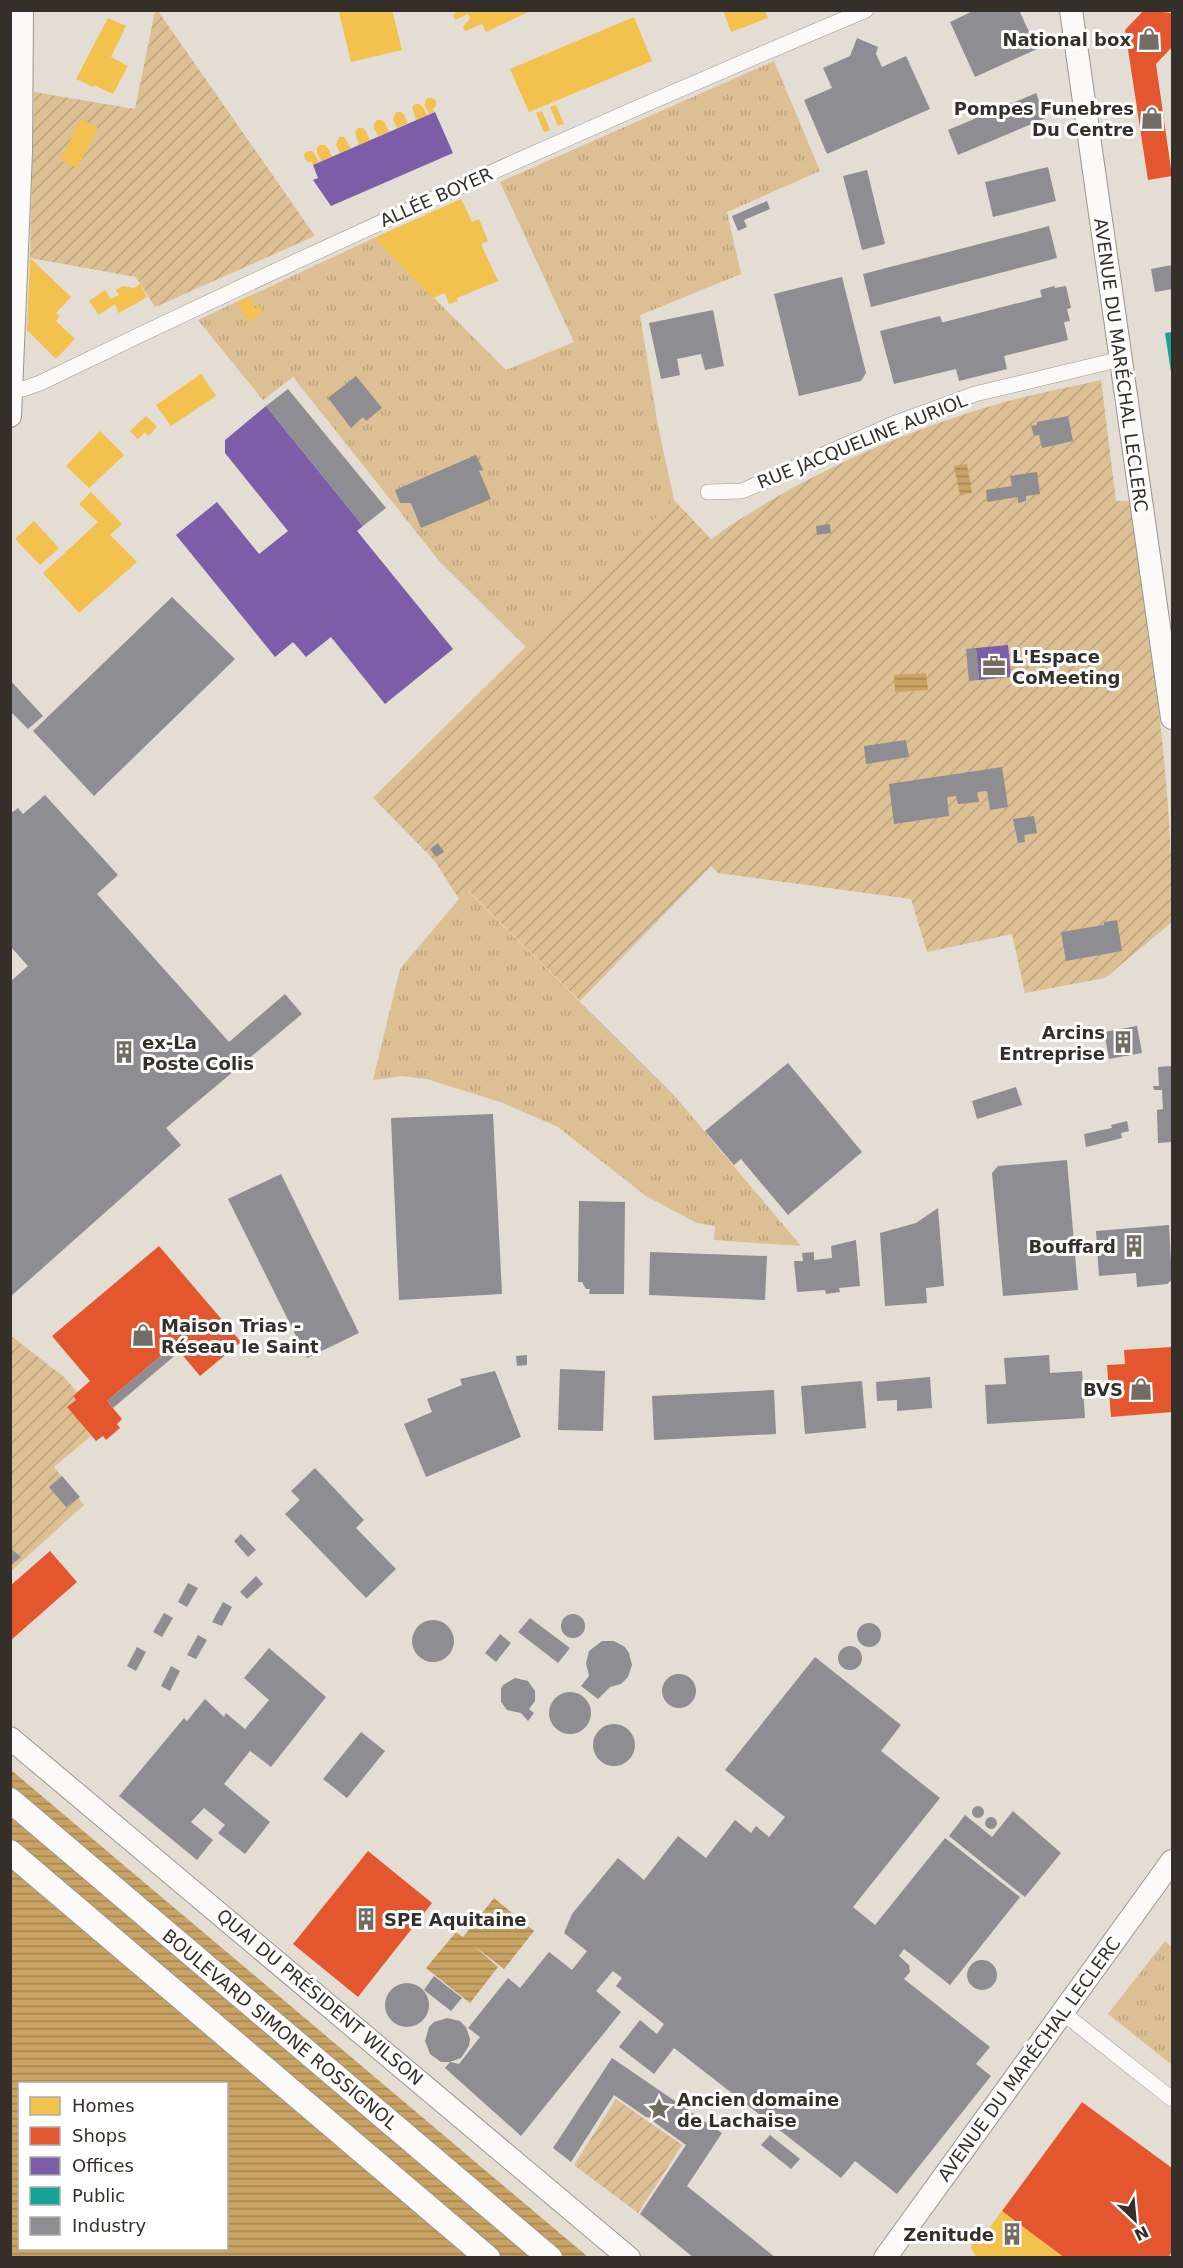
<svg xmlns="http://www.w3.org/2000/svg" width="1183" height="2268" viewBox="0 0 1183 2268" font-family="'DejaVu Sans',sans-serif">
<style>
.grass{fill:url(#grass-tufts)}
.garden{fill:url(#garden-furrows)}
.water{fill:url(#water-rules);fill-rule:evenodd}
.homes{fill:#f2c14e}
.shops{fill:#e4572e}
.offices{fill:#7b5ea7}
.public{fill:#17a398}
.industry{fill:#8d8d92}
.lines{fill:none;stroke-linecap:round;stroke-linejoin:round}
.street-casing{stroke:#9b968e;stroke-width:16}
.secondary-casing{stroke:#9b968e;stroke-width:24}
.primary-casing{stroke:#9b968e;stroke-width:26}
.street{stroke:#fbfaf8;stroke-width:15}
.secondary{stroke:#fbfaf8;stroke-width:22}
.primary{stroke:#fbfaf8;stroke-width:24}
.labels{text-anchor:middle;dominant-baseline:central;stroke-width:6;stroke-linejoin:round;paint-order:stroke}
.poi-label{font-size:18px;font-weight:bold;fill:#342f29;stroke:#fff;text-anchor:end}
.street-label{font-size:18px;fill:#342f29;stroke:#fff}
</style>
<defs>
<pattern id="grass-tufts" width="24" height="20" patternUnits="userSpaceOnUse" patternTransform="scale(1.5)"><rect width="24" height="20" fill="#dcbf92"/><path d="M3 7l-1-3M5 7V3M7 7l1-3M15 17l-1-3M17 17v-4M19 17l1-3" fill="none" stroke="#bda47e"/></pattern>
<pattern id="garden-furrows" width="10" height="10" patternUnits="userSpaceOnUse" patternTransform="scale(1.5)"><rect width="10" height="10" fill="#dcbf92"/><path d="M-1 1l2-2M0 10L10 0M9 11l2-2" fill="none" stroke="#bda47e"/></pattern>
<pattern id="water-rules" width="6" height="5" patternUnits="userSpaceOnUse" patternTransform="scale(1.5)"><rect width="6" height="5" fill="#c9a363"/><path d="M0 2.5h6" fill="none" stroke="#a48552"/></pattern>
</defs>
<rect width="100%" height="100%" fill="#e4ddd3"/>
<!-- grass -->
<path class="grass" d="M774 61 820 171 727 212 741 274 640 315 658 426 674 500 526 647 440 562 293 377 263 400 198 320 374 238 506 370 574 342 500 182Z
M468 891 673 1094 801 1246 714 1240 715 1226 697 1223 646 1196 558 1127 503 1103 427 1079 402 1076 373 1080 400 969 459 899Z
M1165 1941 1172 1947V2065L1108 2014Z"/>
<!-- garden -->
<path class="garden" d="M155 11H158L315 236 155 307 136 277 30 258 34 92 135 109Z
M1101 380 1116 501H1130C1150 641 1173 781 1172 922L1105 978 1025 993 1012 934 927 952 911 899 718 873 711 866 580 1001 469 891 459 899 434 860 373 798 674 500 711 539C800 476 902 431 1008 401 1038 393 1070 387 1101 380Z
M10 1335 64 1377 77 1392 73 1396 76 1400 68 1407 91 1436 54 1467 84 1505 11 1571Z
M616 2099 682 2145 638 2213 574 2165Z"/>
<!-- water -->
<path class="water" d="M967 464 972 493 960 495 954 466Z
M926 673 928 690 895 692 894 675Z
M11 1770 588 2257H11ZM20 2084H226V2248H20Z
M494 1898 534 1931 504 1969 474 1946 498 1967 470 2003 426 1968 456 1932 463 1937Z"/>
<!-- homes -->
<path class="homes" d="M344 10H392L402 50 351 62 339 12Z
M457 10H527L528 12 486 32 482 24 465 31 463 27 470 18 468 14 455 20 453 16Z
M723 10H765L768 18 731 32Z
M634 17 652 61 529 112 510 69Z
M108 18 126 26 111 57 128 66 113 94 94 85 93 87 76 79Z
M428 98H432L436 101V106L433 109 434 112 429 114 425 106V101Z
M415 104H419L423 107 427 115 416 120 412 107Z
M556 105 564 124 558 126 550 107Z
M542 111 550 130 544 132 536 113Z
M396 112H401L404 115 408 123 397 128 393 120Z
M81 119 98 128 77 168 60 160Z
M377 120H382L385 123 389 132 378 136 374 128V124Z
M358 128H363L366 131 370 140 359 145 355 132Z
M339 137H344L351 148 340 153 336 145Z
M320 145H325L328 148 332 157 321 161 317 153V148Z
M308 151H312L315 154 319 162 313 165 312 162H308L305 159 304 154Z
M461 199 472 222 479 219 488 241 481 244 498 281 457 298 458 301 449 304 445 293 433 298 374 238Z
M30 258 71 297 56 313 60 316 56 321 75 339 56 359 27 330Z
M140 284 147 297 119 313 115 304 99 315 89 301 105 290 111 299 119 295 116 290 123 286 134 288Z
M249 297 256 309 260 306 263 312 249 322 237 303Z
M201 374 216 396 171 426 156 405Z
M146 416 157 427 148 436 145 432 138 439 130 431Z
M100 431 124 455 89 488 66 466Z
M91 492 122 524 110 535 137 562 79 613 43 573 98 522 79 504Z
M34 521 59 548 40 565 15 539Z
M1002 2211 1065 2258H979L975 2255 971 2248 972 2242 978 2236 989 2238 992 2233 988 2230Z"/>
<!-- shops -->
<path class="shops" d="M1144 10 1172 13V47L1156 64 1172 176 1148 180 1125 30Z
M159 1246 241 1342 200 1376 174 1345 107 1401 122 1419 117 1424 120 1428 106 1440 103 1436 96 1441 67 1407 76 1400 73 1396 90 1381 52 1336Z
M1172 1347V1412L1111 1417 1107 1365 1125 1364 1124 1350Z
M50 1551 77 1582 10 1641V1586Z
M368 1851 432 1903 358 1997 293 1944Z
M1082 2102 1172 2168V2251L1168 2258H1065L1002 2211Z"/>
<!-- offices -->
<path class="offices" d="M435 112 453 153 331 206 313 180 318 178 313 165Z
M266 406 363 526 357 531 453 649 385 704 331 637 306 657 293 642 275 657 176 535 217 502 259 554 288 531 225 453V440Z
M1008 645 1011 677 979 680 976 648Z"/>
<!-- public -->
<path class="public" d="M1172 332V372H1171L1165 333Z"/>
<!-- industry -->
<path class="industry" d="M975 10H1019L1037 49 975 77 950 22Z
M857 38 878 47 876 54 882 67 906 56 930 109 827 154 804 100 832 88 823 68 850 56Z
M1036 93 1046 118 958 155 948 130Z
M1048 167 1056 201 993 217 985 182Z
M867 170 885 244 862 250 843 176Z
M767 201 770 209 744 220 747 227 738 231 732 216Z
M1049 226 1057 258 871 307 863 274Z
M1172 265V289L1155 292 1151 269Z
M842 277 866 373 861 381 799 396 774 294Z
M1054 286 1055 288 1066 286 1071 308 1067 309 1070 321 1064 322 1068 340 1004 356 1007 369 959 381 956 369 894 384 880 331 940 316 942 322H944L1042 297 1040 290Z
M713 310 724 366 705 370 701 354 677 359 680 375 661 379 649 323Z
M356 376 382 408 366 421 363 417 351 428 328 398Z
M288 389 386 508 363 526 266 406Z
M1068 416 1073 441 1042 448 1039 435 1034 436 1031 426 1037 425V422Z
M476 455 483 470 479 471 491 499 421 528 411 503H400L395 490Z
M1037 472 1040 494 1026 496V501L1018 503V497L987 502 986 490 1012 486 1010 476Z
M830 524 831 533 817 535 816 526Z
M172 597 235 659 94 796 33 731Z
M976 648 979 680 969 681 966 649Z
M10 680 43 716 28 729 10 711Z
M906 740 909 757 866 764 864 746Z
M1002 767 1008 807 990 810 987 791 977 792 979 802 958 804 956 796 947 797 949 816 894 824 889 784Z
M45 795 118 875 97 894 229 1042 285 994 302 1014 166 1128 181 1145 10 1297V982L28 966 10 946V814L18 808 23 814Z
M1034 816 1037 833 1024 835 1025 842 1018 843 1013 819Z
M438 843 444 852 436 857 430 849Z
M1117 920 1122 951 1066 961 1061 932 1104 925V922Z
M1137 1026 1142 1053 1109 1059 1104 1032Z
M788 1063 862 1152 788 1215 741 1159 734 1165 705 1131Z
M1172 1066V1142L1158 1143 1157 1114V1110L1163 1109 1162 1090H1154L1153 1086H1159L1158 1067Z
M1016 1087 1022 1105 977 1119 972 1101Z
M493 1114 502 1294 399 1300 391 1118Z
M1127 1121 1129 1131 1121 1133 1122 1138 1086 1147 1084 1134 1112 1128 1111 1125Z
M1067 1160 1078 1290 1003 1296 992 1173 998 1166Z
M281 1174 359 1333 307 1358 228 1199Z
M579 1201 625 1202 624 1294H589L590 1289H586L582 1282H578Z
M938 1208 944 1286 926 1288 927 1303 885 1306 880 1233 916 1223Z
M1169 1225 1172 1280 1167 1284 1137 1287 1136 1273 1099 1276 1096 1231Z
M856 1240 860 1286 839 1288 840 1292 826 1294 825 1290 797 1292 794 1261H803L802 1253 814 1252V1260L832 1258 831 1246Z
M650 1252 767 1256 765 1300 649 1295Z
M174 1345 179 1352 113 1408 107 1401Z
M527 1355V1365L517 1366 516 1356Z
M1049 1355 1050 1373 1082 1371 1085 1418 987 1424 985 1385 1006 1384 1004 1358Z
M560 1369 605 1371 603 1431 558 1430Z
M495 1371 521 1437 426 1477 404 1424 432 1412 427 1399 462 1385 460 1379Z
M930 1377 932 1408 897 1411V1400L877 1401 876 1382Z
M862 1381 866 1428 805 1434 801 1386Z
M774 1390 776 1434 654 1440 652 1396Z
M315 1468 364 1520 356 1528 396 1569 366 1598 285 1514 300 1500 291 1491Z
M62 1476 80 1497 66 1507 49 1487Z
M241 1534 256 1550 248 1557 234 1541Z
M10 1548 21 1557 10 1566Z
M256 1576 263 1584 247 1599 240 1592Z
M188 1583 198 1588 187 1607 178 1602Z
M223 1602 232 1607 222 1626 212 1622Z
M164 1613 173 1618 162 1637 153 1632Z
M561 1626a12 12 0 1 1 24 0a12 12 0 1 1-24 0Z
M530 1618 570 1648 558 1663 518 1632Z
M412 1641a21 21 0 1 1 42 0a21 21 0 1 1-42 0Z
M857 1635a12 12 0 1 1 24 0a12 12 0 1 1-24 0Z
M500 1634 511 1643 496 1662 485 1653Z
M198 1635 207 1640 196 1659 187 1655Z
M602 1641H614L625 1647 629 1653 632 1665 628 1677 621 1684 610 1687 598 1699 581 1686 589 1676 586 1663 589 1651Z
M838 1658a12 12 0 1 1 24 0a12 12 0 1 1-24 0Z
M137 1647 146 1652 136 1671 127 1666Z
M269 1648 326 1697 271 1767 250 1751 224 1784 270 1822 245 1854 218 1833 225 1825 204 1808 191 1822 213 1840 197 1860 119 1796 184 1718 187 1721 205 1699 224 1717 226 1713 245 1729 269 1700 244 1678Z
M815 1657 901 1725 881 1751 940 1798 853 1907 875 1925 945 1838 1020 1897 950 1985 904 1949 899 1956 909 1965 910 1972 904 1979 990 2047 976 2064 991 2076 897 2194 855 2161 841 2178 674 2048 654 2074 619 2047 640 2020 657 2034 664 2024 616 1986 622 1978 613 1971 596 1991 621 2012 521 2136 445 2068 450 2062H441L430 2054 425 2041 429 2027 434 2022 447 2018 460 2021 466 2027 470 2039 469 2046 461 2058 450 2062 459 2064 480 2037 468 2028 508 1978 520 1988 549 1952 572 1970 587 1951 564 1933 572 1914 618 1858 644 1880 678 1836 706 1858 735 1820 751 1833 756 1826 769 1837 785 1817 725 1770Z
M171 1666 180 1671 170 1691 161 1686Z
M662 1691a17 17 0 1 1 34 0a17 17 0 1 1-34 0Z
M515 1678 528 1681 535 1691V1701L529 1709 534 1713 528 1721 521 1713 507 1710 501 1702V1689L503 1685Z
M549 1713a21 21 0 1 1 42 0a21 21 0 1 1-42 0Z
M593 1745a21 21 0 1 1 42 0a21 21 0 1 1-42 0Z
M361 1732 385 1751 347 1798 323 1779Z
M972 1812a6 6 0 1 1 12 0a6 6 0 1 1-12 0Z
M1013 1811 1061 1853 1025 1897 949 1836 965 1815 992 1837Z
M985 1823a6 6 0 1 1 12 0a6 6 0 1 1-12 0Z
M967 1975a15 15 0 1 1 30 0a15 15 0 1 1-30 0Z
M434 1976 462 1998 451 2011 424 1990Z
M385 2005a22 22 0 1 1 44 0a22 22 0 1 1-44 0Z
M612 2058 722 2133 687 2186 776 2258H694L640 2214 686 2145 654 2122 652 2118 646 2117 614 2095 571 2162 553 2148Z
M770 2135 800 2159 791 2169 761 2145Z"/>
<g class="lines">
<!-- street casing -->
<g class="street-casing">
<path id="street" d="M11 389H23L40 383C312 251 587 127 866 10
M708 492 742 491 893 424 975 394 1121 359
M1063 2013 1172 2099"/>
</g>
<!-- secondary casing -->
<g class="secondary-casing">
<path id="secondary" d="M1071 10 1172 718
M10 416 21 152 22 10
M10 1738 629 2258
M885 2258 1172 1861"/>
</g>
<!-- primary casing -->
<g class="primary-casing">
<path id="primary" d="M10 1800 550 2258
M10 1852 488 2258"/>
</g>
<!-- street -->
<use href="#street" class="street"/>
<!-- secondary -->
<use href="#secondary" class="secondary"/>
<!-- primary -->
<use href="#primary" class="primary"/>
</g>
<!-- icons -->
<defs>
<g id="shop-bare" transform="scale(1.8)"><path d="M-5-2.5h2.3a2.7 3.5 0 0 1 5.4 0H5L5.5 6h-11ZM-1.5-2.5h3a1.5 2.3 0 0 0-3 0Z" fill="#726c64" stroke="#fff" stroke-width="2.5" paint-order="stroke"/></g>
<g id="office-bare" transform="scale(1.8)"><path d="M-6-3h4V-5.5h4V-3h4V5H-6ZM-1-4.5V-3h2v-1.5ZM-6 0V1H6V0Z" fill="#726c64" stroke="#fff" stroke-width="2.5" paint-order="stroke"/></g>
<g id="building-bare" transform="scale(1.8)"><path d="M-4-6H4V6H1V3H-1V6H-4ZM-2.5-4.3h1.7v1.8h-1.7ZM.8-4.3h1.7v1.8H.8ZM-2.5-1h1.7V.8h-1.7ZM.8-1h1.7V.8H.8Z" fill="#726c64" stroke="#fff" stroke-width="2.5" paint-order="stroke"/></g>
<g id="sight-bare" transform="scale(1.8)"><path d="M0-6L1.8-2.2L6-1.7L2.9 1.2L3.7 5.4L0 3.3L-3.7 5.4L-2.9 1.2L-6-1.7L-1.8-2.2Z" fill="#726c64" stroke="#fff" stroke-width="2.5" paint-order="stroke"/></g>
</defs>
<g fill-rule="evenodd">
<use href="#shop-bare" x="1149" y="39"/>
<use href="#shop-bare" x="1152" y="118"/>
<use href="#office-bare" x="994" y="666"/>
<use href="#building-bare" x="1123" y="1042"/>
<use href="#building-bare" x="124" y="1052"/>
<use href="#building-bare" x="1134" y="1246"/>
<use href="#shop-bare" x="143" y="1335"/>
<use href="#shop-bare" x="1141" y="1389"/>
<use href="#building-bare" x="366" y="1919"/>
<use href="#sight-bare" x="659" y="2109"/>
<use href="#building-bare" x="1012" y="2234"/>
</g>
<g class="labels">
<!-- poi labels -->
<g class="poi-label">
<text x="1131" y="39">National box</text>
<text x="1134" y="108">Pompes Funebres<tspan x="1134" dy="21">Du Centre</tspan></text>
<text x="1012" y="656" text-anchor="start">L'Espace<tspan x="1012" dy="21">CoMeeting</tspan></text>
<text x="1105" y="1032">Arcins<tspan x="1105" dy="21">Entreprise</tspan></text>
<text x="142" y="1042" text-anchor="start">ex-La<tspan x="142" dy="21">Poste Colis</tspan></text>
<text x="1116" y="1246">Bouffard</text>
<text x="161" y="1325" text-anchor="start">Maison Trias -<tspan x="161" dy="21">Réseau le Saint</tspan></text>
<text x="1123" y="1389">BVS</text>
<text x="384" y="1919" text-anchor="start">SPE Aquitaine</text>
<text x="677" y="2099" text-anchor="start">Ancien domaine<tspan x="677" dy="21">de Lachaise</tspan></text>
<text x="994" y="2234">Zenitude</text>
</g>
<!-- street labels -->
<g class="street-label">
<text transform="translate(436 197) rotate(-24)">ALLÉE BOYER</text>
<text transform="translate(1121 365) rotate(82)">AVENUE DU MARÉCHAL LECLERC</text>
<text transform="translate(862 441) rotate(-22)">RUE JACQUELINE AURIOL</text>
<text transform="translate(320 1997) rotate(40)">QUAI DU PRÉSIDENT WILSON</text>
<text transform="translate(280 2029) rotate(40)">BOULEVARD SIMONE ROSSIGNOL</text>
<text transform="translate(1029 2059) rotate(-54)">AVENUE DU MARÉCHAL LECLERC</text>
</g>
</g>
<!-- border -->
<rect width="1183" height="2268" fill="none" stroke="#342f29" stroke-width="24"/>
<!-- legend -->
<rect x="18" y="2082" width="210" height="168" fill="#ffffff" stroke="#aeaca9" stroke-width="1.5"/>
<rect x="30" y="2097" width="30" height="18" fill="#f2c14e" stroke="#aeaca9" stroke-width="1.5"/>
<text x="72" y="2112" font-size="18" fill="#342f29">Homes</text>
<rect x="30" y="2127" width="30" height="18" fill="#e4572e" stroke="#aeaca9" stroke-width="1.5"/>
<text x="72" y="2142" font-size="18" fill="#342f29">Shops</text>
<rect x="30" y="2157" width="30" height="18" fill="#7b5ea7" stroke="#aeaca9" stroke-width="1.5"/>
<text x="72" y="2172" font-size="18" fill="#342f29">Offices</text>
<rect x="30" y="2187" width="30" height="18" fill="#17a398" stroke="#aeaca9" stroke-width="1.5"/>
<text x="72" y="2202" font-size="18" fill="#342f29">Public</text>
<rect x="30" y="2217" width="30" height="18" fill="#8d8d92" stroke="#aeaca9" stroke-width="1.5"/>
<text x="72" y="2232" font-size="18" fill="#342f29">Industry</text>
<!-- north arrow -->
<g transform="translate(1135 2220) rotate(154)" stroke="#ffffff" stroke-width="4.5" paint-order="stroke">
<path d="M0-4.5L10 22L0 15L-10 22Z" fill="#342f29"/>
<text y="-9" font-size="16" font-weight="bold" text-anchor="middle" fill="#342f29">N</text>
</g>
</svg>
